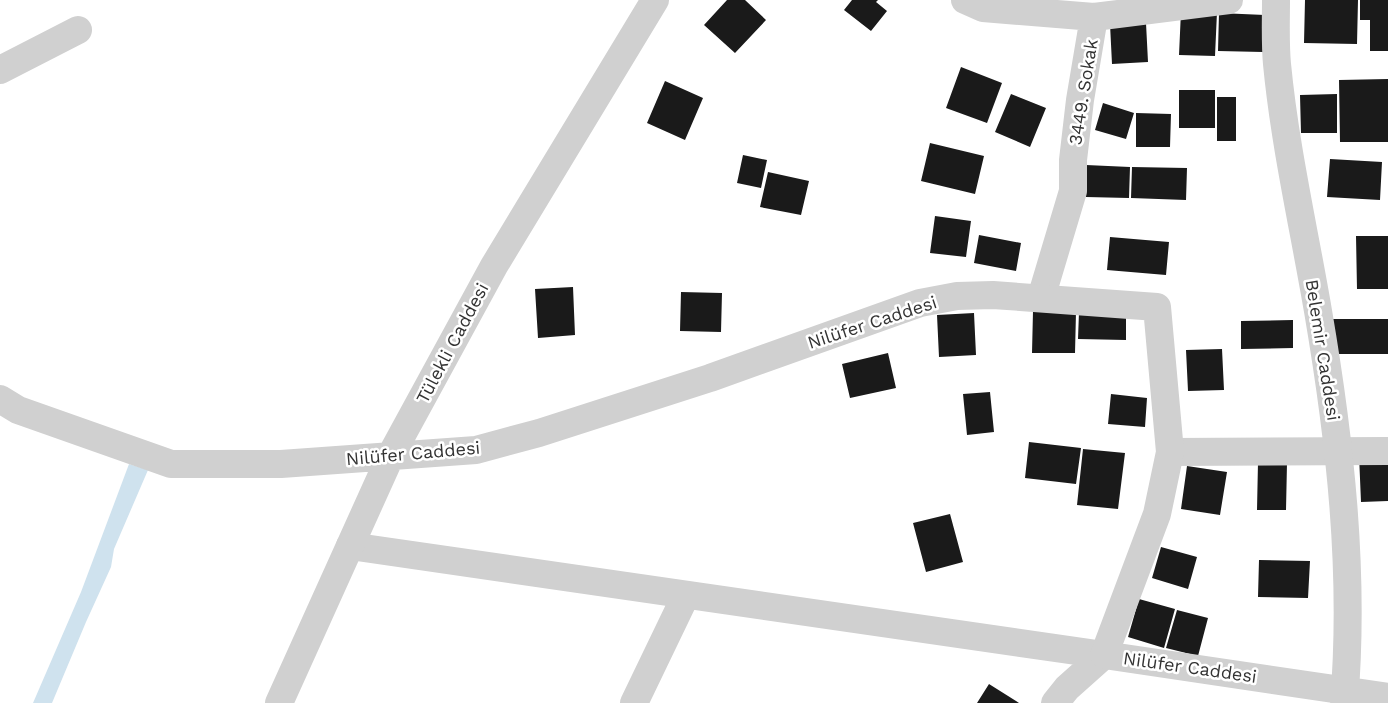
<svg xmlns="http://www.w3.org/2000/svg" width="1388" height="703" viewBox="0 0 1388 703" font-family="'Work Sans',sans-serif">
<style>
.water{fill:#cfe2ee}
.building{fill:#1a1a1a}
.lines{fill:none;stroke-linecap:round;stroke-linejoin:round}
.minor{stroke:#d0d0d0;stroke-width:28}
.tertiary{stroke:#d0d0d0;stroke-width:28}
.labels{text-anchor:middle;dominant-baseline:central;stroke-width:5;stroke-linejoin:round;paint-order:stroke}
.street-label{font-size:18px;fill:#333;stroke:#fff}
</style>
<rect width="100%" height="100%" fill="#fff"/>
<!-- water -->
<path class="water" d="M129 464 148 470 114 549 111 567 86 622 52 703H33L81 592Z"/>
<!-- building -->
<path class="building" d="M727 0H745L766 20 735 53 704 25Z
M852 0H878L876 2 887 11 871 31 844 10Z
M1305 0H1358L1357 44 1304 43Z
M1360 0H1388V51H1370V20H1360Z
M1181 11 1217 12 1215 56 1179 55Z
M1219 13 1265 15 1263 52 1218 51Z
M1146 23 1148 62 1112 64 1110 24Z
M961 67 1002 83 987 123 946 108Z
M1388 79V142H1340L1339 80Z
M665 81 703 98 685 140 647 123Z
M1179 90H1215V128H1179Z
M1011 94 1046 108 1030 147 995 132Z
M1337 94V133H1301L1300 95Z
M1217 97H1236V141H1217Z
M1103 103 1134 113 1126 139 1095 130Z
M1136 113 1171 114 1170 147H1136Z
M930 143 984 156 975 194 921 181Z
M743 155 767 160 761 188 737 183Z
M1330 159 1382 162 1380 200 1327 197Z
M1086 165 1130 167 1129 198 1086 197Z
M1132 167 1187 168 1186 200 1131 198Z
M768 172 809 181 801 215 760 207Z
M935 216 971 221 966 257 930 253Z
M979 235 1021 243 1016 271 974 263Z
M1356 236H1388V289H1357Z
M1110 237 1169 242 1166 275 1107 270Z
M573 287 575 335 538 338 535 289Z
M681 292 722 293 721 332 680 331Z
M1033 311 1076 312 1075 353H1032Z
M1079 312 1126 313V340L1078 339Z
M974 313 976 355 939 357 937 315Z
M1330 319H1388V354H1330Z
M1293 320V348L1241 349V321Z
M1222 349 1224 390 1188 391 1186 350Z
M888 353 896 388 850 398 842 364Z
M990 392 994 432 967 435 963 394Z
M1111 394 1147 398 1145 427 1108 424Z
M1029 442 1081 448 1076 484 1025 478Z
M1083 449 1125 453 1118 509 1077 505Z
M1388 454V501L1361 502 1359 455Z
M1258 462 1287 463 1286 510H1257Z
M1187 466 1227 472 1220 515 1181 509Z
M950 514 963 562 926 572 913 523Z
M1161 547 1197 557 1188 589 1152 578Z
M1259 560 1310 561 1308 598 1258 597Z
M1139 599 1175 609 1164 648 1128 637Z
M1177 610 1208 618 1198 656 1166 648Z
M989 684 1019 703H977Z"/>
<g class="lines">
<!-- minor -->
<path class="minor" d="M965 0 983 8 1094 17 1229 0
M0 70 78 30
M1041 298 1073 191V160L1080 100 1094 17
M1170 452 1388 451
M350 546 1104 655
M634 703 686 595
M1055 703 1067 688 1104 655"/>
<!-- tertiary -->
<path class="tertiary" d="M1276 0C1276 21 1275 43 1277 64 1285 147 1304 229 1318 311 1340 440 1355 572 1344 703
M0 399 18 410 171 464H281L476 450 539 433 710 378 920 303 957 296 993 295 1157 307 1170 452 1157 514 1104 655 1388 697
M279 703 391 455 494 266 655 0"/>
</g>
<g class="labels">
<!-- street labels -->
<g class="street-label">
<text transform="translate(1083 92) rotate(-81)">3449. Sokak</text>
<text transform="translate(872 322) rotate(-18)">Nilüfer Caddesi</text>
<text transform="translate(452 343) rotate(-62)">Tülekli Caddesi</text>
<text transform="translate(1323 350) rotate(81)">Belemir Caddesi</text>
<text transform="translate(413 453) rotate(-5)">Nilüfer Caddesi</text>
<text transform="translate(1190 667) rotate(8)">Nilüfer Caddesi</text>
</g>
</g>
</svg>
